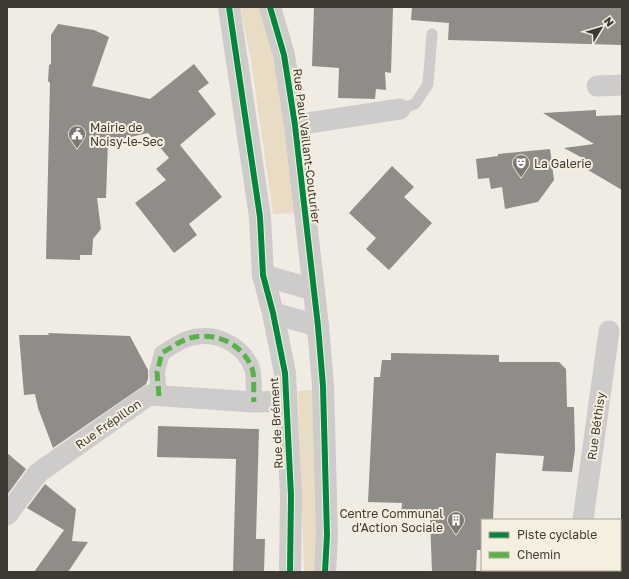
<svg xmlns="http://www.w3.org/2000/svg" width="629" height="579" viewBox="0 0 629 579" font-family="'Golos Text',sans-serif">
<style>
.green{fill:#e8ddc4}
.building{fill:#908d88}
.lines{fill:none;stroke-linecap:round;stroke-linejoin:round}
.service{stroke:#cdccca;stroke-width:11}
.pedestrian{stroke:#cdccca;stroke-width:16}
.minor{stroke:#cdccca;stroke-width:21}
.tertiary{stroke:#cdccca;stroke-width:22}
.secondary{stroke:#cdccca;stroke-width:22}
.quiet{stroke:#57b346;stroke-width:5;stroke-dasharray:10 5;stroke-linecap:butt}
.cycleway-casing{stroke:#f6eede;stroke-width:8}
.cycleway{stroke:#00873e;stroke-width:6}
.labels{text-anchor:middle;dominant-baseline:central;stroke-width:4;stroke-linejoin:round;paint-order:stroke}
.poi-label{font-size:12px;fill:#3d3a34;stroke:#f6eede;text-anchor:start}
.street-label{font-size:12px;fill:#3d3a34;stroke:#f6eede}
</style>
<rect width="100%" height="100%" fill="#f0ece4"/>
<!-- green -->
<path class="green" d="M240 7H263L286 122 296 213 273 214 251 60Z
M314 390 319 572H304L298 391Z"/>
<!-- building -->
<path class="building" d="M314 7H393L391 73 385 72 386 90 376 89 375 99 338 98 339 68 312 66Z
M412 7H622V45L448 40 449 23 411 20Z
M58 24 94 30 109 37 92 86 150 99 194 64 209 83 198 91 216 114 180 145 222 197 189 224 197 235 174 253 135 203 166 180 156 169 169 158 148 133 108 142 106 198H97L101 229 93 239 92 255H80V260L46 259 50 83 48 81 49 65 51 64V35Z
M596 110V116L622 115V190L588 170 592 163 564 148 594 144 543 113Z
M550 149 554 180 538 202 505 209 502 187 491 189 489 178 478 179 476 159 498 156V154Z
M392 166 414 187 404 197 432 223 389 270 366 249 376 238 349 213Z
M48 333 130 336 148 370V379L146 384 53 448 38 408 35 394 24 395 19 335H49Z
M391 353 499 355V362H559L566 369 567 407H574L575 450 572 472 542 471 544 456 496 453 493 520H482V550H477L476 572H432L430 518 401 517 402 503 368 502 374 377H380L382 360H391Z
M158 426 259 429 256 539H265L264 572H233L236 459 157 457Z
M7 453 26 469 7 495Z
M45 484 76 509 72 541 88 542 68 572H34L64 530 27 508Z"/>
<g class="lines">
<!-- service -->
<path class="service" d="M400 109 415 104 428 84 432 34"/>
<!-- pedestrian -->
<path class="pedestrian" d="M159 396 157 372 162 353C170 348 179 342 187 339 213 330 242 343 252 368 255 377 253 392 254 402"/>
<!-- minor -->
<path class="minor" d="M597 86 622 85
M295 125 400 109
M7 515 38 473 149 395 254 402 285 401
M583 520 609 331"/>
<!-- tertiary -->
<path class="tertiary" d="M263 275 314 290
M273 313 318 326"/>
<!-- secondary -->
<path class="secondary" d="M229 7 260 217 263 275 273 313 285 373 291 496 290 572
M270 7 284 55 295 125 318 326 323 386 327 535 325 572"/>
<!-- quiet -->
<path class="quiet" d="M159 396 157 372 162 353C170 348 179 342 187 339 213 330 242 343 252 368 255 377 253 392 254 402"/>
<!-- cycleway casing -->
<g class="cycleway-casing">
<path id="cycleway" d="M229 7 260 217 263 275 273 313 285 373 291 496 290 572
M270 7 284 55 295 125 318 326 323 386 327 535 325 572"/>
</g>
<!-- cycleway -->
<use href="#cycleway" class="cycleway"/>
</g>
<!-- icons -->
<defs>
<g id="civic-pin" transform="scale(0.9)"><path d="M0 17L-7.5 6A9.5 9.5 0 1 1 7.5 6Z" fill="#7c7872" stroke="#f6eede"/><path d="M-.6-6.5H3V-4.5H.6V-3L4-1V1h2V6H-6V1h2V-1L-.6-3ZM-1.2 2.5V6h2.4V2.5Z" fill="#fff"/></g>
<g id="theatre-pin" transform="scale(0.9)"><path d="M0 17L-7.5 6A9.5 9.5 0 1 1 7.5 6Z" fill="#7c7872" stroke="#f6eede"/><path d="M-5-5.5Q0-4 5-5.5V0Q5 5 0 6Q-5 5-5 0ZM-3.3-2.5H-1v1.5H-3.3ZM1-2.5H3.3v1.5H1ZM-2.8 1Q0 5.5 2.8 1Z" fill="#fff"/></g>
<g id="building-pin" transform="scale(0.9)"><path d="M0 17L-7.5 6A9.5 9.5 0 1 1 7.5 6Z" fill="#7c7872" stroke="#f6eede"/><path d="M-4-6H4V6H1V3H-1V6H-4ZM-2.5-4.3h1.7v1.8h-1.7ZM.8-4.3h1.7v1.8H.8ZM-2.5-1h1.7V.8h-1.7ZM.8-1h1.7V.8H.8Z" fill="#fff"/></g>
</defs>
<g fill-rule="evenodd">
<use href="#civic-pin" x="77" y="134"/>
<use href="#theatre-pin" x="521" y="163"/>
<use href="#building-pin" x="456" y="520"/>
</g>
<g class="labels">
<!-- poi labels -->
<g class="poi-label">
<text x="90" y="127">Mairie de<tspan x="90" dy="14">Noisy-le-Sec</tspan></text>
<text x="534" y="163">La Galerie</text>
<text x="443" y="513" text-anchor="end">Centre Communal<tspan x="443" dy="14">d'Action Sociale</tspan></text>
</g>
<!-- street labels -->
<g class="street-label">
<text transform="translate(307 146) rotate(83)">Rue Paul Vaillant-Couturier</text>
<text transform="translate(276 423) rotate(-93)">Rue de Brément</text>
<text transform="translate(108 424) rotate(-35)">Rue Frépillon</text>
<text transform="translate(596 426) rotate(-82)">Rue Béthisy</text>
</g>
</g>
<!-- border -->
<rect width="629" height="579" fill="none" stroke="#3d3a34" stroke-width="16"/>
<!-- legend -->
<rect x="481" y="519" width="140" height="52" fill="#f6eede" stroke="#aca69a"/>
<rect x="489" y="532" width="20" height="6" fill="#00873e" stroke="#aca69a"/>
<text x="517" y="539" font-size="12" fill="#3d3a34">Piste cyclable</text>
<rect x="489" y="552" width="20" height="6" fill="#57b346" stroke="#aca69a"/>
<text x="517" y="559" font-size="12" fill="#3d3a34">Chemin</text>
<!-- north arrow -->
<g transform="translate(601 28) rotate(52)" stroke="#f6eede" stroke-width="3" paint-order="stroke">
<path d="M0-3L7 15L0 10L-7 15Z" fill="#3d3a34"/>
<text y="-6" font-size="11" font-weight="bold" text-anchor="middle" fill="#3d3a34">N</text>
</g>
</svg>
